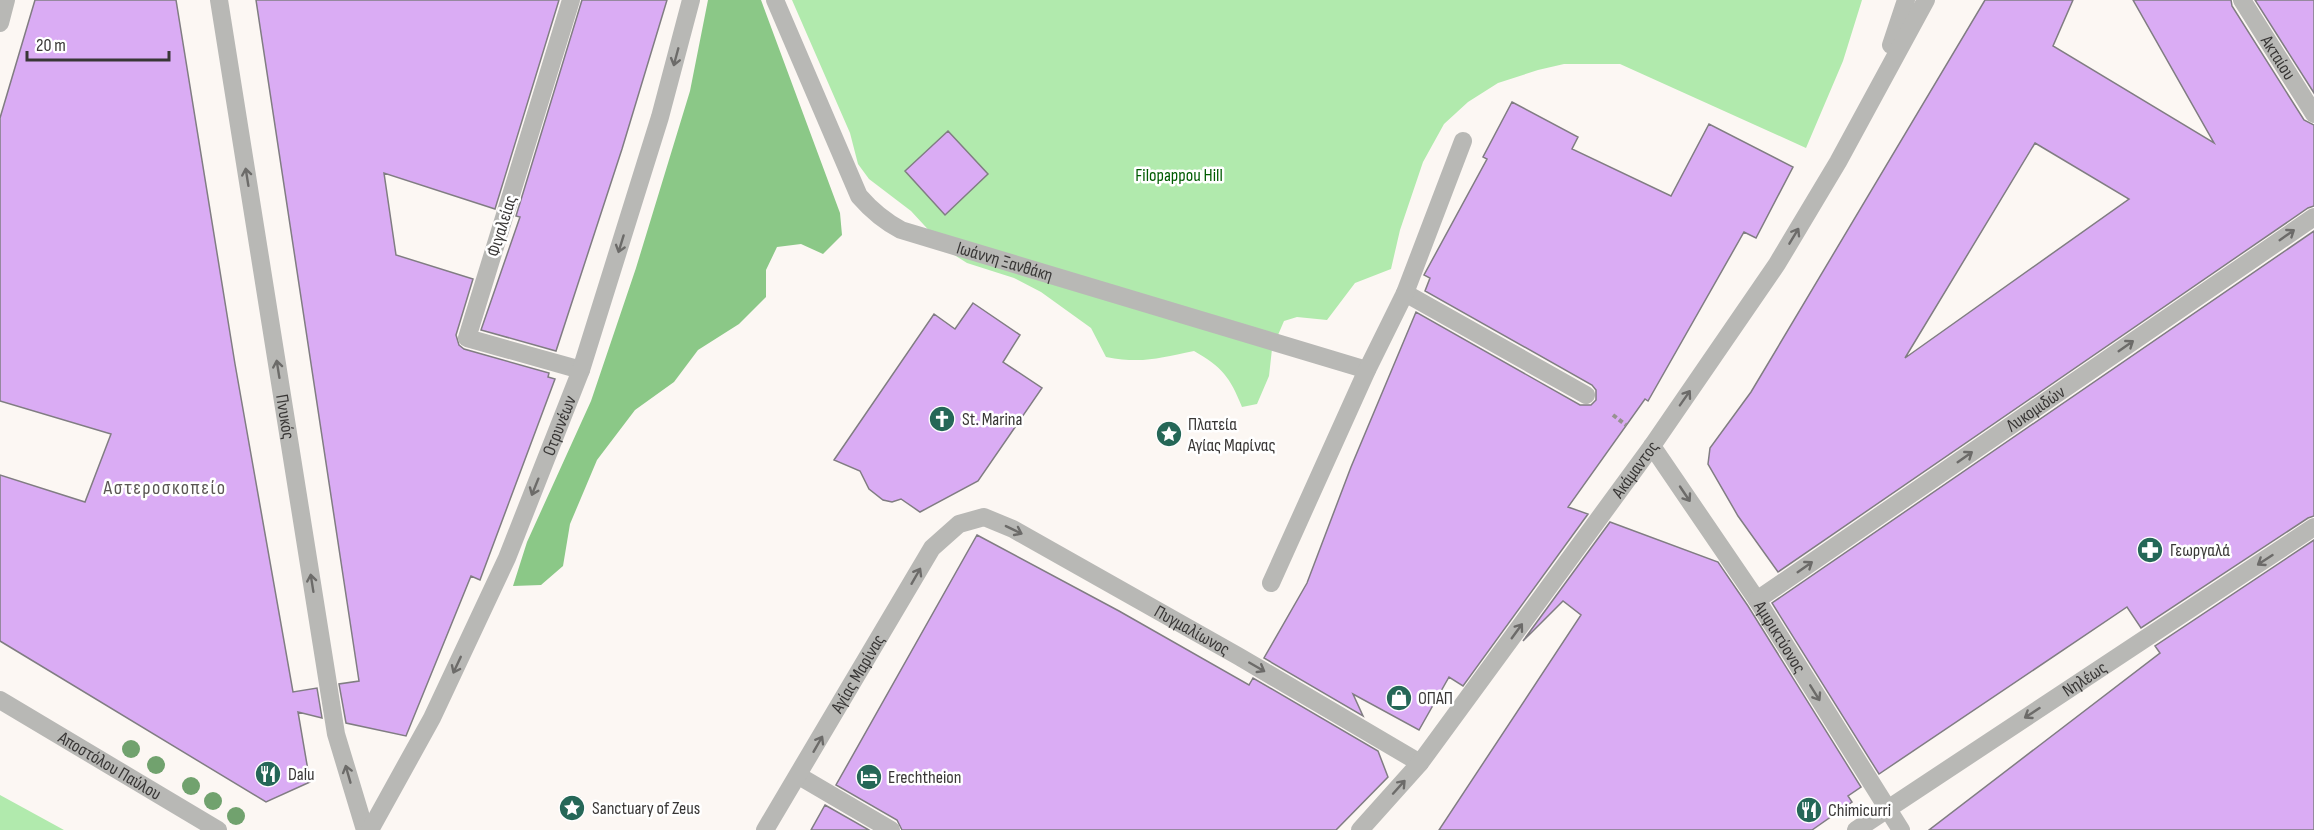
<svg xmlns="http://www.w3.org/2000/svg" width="2314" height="830" viewBox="0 0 2314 830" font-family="'Sofia Sans Condensed',sans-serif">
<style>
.green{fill:#b1eaad}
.forest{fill:#8bc887}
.building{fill:#daacf4;stroke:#807d82;stroke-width:1.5;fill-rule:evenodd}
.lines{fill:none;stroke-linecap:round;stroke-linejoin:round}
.path{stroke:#969290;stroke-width:4;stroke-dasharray:4.5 3;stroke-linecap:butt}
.minor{stroke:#b8b8b5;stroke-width:18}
.tree{fill:#71a26e}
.oneway{stroke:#6c6b69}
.labels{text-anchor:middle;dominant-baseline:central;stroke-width:5;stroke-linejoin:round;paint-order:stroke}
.street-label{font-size:18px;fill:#393736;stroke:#fff}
.park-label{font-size:18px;fill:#005c02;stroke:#fff}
.poi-label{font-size:18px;fill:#393736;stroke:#fff;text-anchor:start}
.neighbourhood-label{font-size:20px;letter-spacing:1.5px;fill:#5b5754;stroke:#fff}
</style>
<rect width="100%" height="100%" fill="#fcf7f3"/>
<!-- green -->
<path class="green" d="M792 0H1862L1843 61 1806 148 1620 64H1564L1538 70 1498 83 1468 102 1444 124 1423 162 1400 230 1391 269 1355 283 1327 320 1297 317 1284 321 1272 349 1269 376 1257 404 1242 407C1230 377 1222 367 1194 351 1159 358 1143 364 1106 357L1091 328 1041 292 1014 278 967 263 948 251 911 211 869 179 858 164 850 133Z
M0 795 64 830H0Z"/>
<!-- forest -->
<path class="forest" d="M708 0H761L840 213 842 235 823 254 801 244 777 247 766 270V297L739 324 698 350 674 382 635 410 597 460 570 524 563 566 541 585 513 586 527 542 591 401 636 268 690 91Z"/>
<!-- building -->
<path class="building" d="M35 0H176L235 364 293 692 317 688 322 718 298 712 310 782 266 802 0 641V475L85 502 111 434 0 401V118Z
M256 0H559L495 209 384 173 396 255 473 279 456 335 459 345 464 349 549 373 548 377 555 379 480 580 471 576 406 736 346 723 339 684 359 681Z
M582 0H667L622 149 556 351 481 330 520 217 516 216Z
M1985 0H2073L2053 46 2214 143 2133 0H2231L2232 6 2304 120 2314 125V206L2308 208 1778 572 1738 516 1708 464 1710 448 1751 392ZM2035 143 2129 199 1905 358Z
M2255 0H2314V93Z
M1512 102 1578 137 1572 149 1671 196 1709 124 1793 167 1756 238 1744 232 1648 401 1645 399 1568 507 1588 514 1463 686 1449 677 1419 730 1353 694 1363 716 1264 658 1307 583 1351 467 1416 312 1580 405H1591L1596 400V390L1592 385 1425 291 1430 278 1424 275 1487 159 1483 157Z
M948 131 988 174 945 215 905 171Z
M2314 231V516L2308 518 2141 628 2127 607 1879 774 1772 603Z
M973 303 1020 335 1003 362 1042 388 978 481 920 512 901 499 892 502 883 500 869 489 860 471 834 460 934 314 955 329Z
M1610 522 1718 562 1748 606 1861 787 1848 796 1852 802 1812 830H1439L1581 615 1563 601 1523 641Z
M977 535 1119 611 1249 685 1253 678 1378 751 1388 777 1336 830H902L897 820 836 785Z
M2314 540V830H1929L2160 653 2155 646Z
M825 805 869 830H811Z"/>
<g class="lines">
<!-- path -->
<path class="path" d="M1613 415 1626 425"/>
<!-- minor -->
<g class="minor">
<path id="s1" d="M219 0 336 734 365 830"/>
<path d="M571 0 467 338 581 370"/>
<path id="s2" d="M775 0 859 196C872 211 884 221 901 230L1367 370"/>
<path id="s3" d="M2242 0 2314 114"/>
<path d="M0 23 6 0"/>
<path d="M1891 45 1906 0"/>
<path d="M1405 293 1586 395"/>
<path id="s4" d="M1652 446 1757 600 1901 830"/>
<path d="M1271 583 1367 370 1405 293 1463 141"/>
<path id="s5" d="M1757 600 2314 217"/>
<path id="s6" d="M0 700 218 830"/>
<path d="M799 776 891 830"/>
<path id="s7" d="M370 830 432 718 507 558 581 370 660 117 691 0"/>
<path id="s8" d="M765 830 932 548 959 524 984 517 1013 529 1238 656 1420 763"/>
<path id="s9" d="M1360 830 1420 763 1652 446 1777 264 1838 162 1926 0"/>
<path id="s10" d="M1856 830 2314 527"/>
</g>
</g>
<!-- trees -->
<g class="tree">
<circle cx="131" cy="749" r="9"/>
<circle cx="156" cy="765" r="9"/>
<circle cx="191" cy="786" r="9"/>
<circle cx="213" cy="801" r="9"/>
<circle cx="236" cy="816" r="9"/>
</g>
<!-- one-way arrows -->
<defs><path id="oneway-shaft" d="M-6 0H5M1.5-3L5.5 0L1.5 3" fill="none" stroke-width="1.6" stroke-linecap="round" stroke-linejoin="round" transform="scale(1.5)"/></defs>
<g class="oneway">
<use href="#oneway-shaft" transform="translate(676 57) rotate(105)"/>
<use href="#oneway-shaft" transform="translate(247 177) rotate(-99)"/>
<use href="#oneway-shaft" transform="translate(2287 235) rotate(-35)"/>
<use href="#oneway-shaft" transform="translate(1794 236) rotate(-59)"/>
<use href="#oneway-shaft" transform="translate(621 244) rotate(107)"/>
<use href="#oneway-shaft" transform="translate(2126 346) rotate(-35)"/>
<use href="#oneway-shaft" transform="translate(278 369) rotate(-99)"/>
<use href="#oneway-shaft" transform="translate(1685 398) rotate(-55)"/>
<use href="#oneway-shaft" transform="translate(1965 457) rotate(-35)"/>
<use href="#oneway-shaft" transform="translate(535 487) rotate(112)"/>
<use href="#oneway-shaft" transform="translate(1685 494) rotate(56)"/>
<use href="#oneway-shaft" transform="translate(1014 530) rotate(26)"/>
<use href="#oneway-shaft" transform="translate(2265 560) rotate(147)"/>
<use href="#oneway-shaft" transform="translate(1805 567) rotate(-35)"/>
<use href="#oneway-shaft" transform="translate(916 576) rotate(-60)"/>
<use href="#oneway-shaft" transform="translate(312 583) rotate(-99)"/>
<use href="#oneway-shaft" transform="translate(1517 631) rotate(-54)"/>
<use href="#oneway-shaft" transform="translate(457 665) rotate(115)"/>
<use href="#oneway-shaft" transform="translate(1257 667) rotate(30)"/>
<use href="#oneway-shaft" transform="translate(1815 693) rotate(58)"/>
<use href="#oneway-shaft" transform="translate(2032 713) rotate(147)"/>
<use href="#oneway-shaft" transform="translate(818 744) rotate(-60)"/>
<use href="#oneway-shaft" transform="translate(348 774) rotate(-106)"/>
<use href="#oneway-shaft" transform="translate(1399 787) rotate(-48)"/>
</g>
<!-- icons -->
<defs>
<g id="church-disc" transform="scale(1.35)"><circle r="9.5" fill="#256757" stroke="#fff"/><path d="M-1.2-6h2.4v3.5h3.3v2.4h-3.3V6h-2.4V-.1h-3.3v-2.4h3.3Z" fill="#fff"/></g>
<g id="sight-disc" transform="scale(1.35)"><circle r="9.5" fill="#256757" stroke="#fff"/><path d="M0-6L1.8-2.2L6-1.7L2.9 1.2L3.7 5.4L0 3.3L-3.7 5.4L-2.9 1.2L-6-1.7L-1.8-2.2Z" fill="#fff"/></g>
<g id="pharmacy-disc" transform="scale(1.35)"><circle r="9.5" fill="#256757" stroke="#fff"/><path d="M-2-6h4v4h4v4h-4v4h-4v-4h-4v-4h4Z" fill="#fff"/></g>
<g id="shop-disc" transform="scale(1.35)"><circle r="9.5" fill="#256757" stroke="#fff"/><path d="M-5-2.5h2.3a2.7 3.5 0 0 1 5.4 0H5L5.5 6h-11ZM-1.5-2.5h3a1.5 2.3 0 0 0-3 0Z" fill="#fff"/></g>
<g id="restaurant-disc" transform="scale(1.35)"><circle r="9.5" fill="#256757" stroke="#fff"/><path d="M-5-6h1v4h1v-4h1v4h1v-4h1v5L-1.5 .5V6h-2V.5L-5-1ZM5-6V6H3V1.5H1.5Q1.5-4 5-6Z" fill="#fff"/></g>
<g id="hotel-disc" transform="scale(1.35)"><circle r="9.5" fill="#256757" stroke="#fff"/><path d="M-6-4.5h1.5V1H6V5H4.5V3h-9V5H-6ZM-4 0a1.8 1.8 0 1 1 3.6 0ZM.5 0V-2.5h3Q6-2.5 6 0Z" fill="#fff"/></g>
</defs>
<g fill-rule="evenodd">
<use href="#church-disc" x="942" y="419"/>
<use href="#sight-disc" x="1169" y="434"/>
<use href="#pharmacy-disc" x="2150" y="550"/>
<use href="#shop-disc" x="1399" y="698"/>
<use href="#restaurant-disc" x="268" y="774"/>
<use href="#hotel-disc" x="869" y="777"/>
<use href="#sight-disc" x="572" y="808"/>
<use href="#restaurant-disc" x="1809" y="810"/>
</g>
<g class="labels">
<!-- street labels -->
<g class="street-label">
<text stroke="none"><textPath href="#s3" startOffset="68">Ακταίου</textPath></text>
<text transform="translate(502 226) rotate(-73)">Φιγαλείας</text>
<text stroke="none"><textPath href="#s2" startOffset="376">Ιωάννη Ξανθάκη</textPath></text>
<text stroke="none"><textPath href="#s5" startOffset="338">Λυκομιδών</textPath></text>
<text stroke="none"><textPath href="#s1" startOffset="422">Πνυκός</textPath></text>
<text stroke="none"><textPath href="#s7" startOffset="447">Οτρυνέων</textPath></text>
<text stroke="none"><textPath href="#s9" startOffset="454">Ακάμαντος</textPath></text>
<text stroke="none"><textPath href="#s8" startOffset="627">Πυγμαλίωνος</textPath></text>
<text stroke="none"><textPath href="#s4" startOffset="230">Αμφικτύονος</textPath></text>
<text stroke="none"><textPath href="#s8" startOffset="182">Αγίας Μαρίνας</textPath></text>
<text stroke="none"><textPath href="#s10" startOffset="274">Νηλέως</textPath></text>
<text stroke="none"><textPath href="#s6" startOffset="128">Αποστόλου Παύλου</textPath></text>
</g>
<!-- park labels -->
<g class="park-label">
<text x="1179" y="175">Filopappou Hill</text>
</g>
<!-- poi labels -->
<g class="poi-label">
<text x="962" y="419">St. Marina</text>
<text x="1188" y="424">Πλατεία<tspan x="1188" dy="21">Αγίας Μαρίνας</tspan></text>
<text x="2170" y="550">Γεωργαλά</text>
<text x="1418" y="698">ΟΠΑΠ</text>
<text x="288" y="774">Dalu</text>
<text x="888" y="777">Erechtheion</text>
<text x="592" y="808">Sanctuary of Zeus</text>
<text x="1828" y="810">Chimicurri</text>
</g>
<!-- neighbourhood labels -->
<g class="neighbourhood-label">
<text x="165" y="488">Αστεροσκοπείο</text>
</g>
</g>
<!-- scale -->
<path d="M27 51v9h142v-9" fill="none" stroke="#393736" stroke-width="3"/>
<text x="36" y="51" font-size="18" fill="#393736" stroke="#ffffff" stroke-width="4.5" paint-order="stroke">20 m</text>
</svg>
